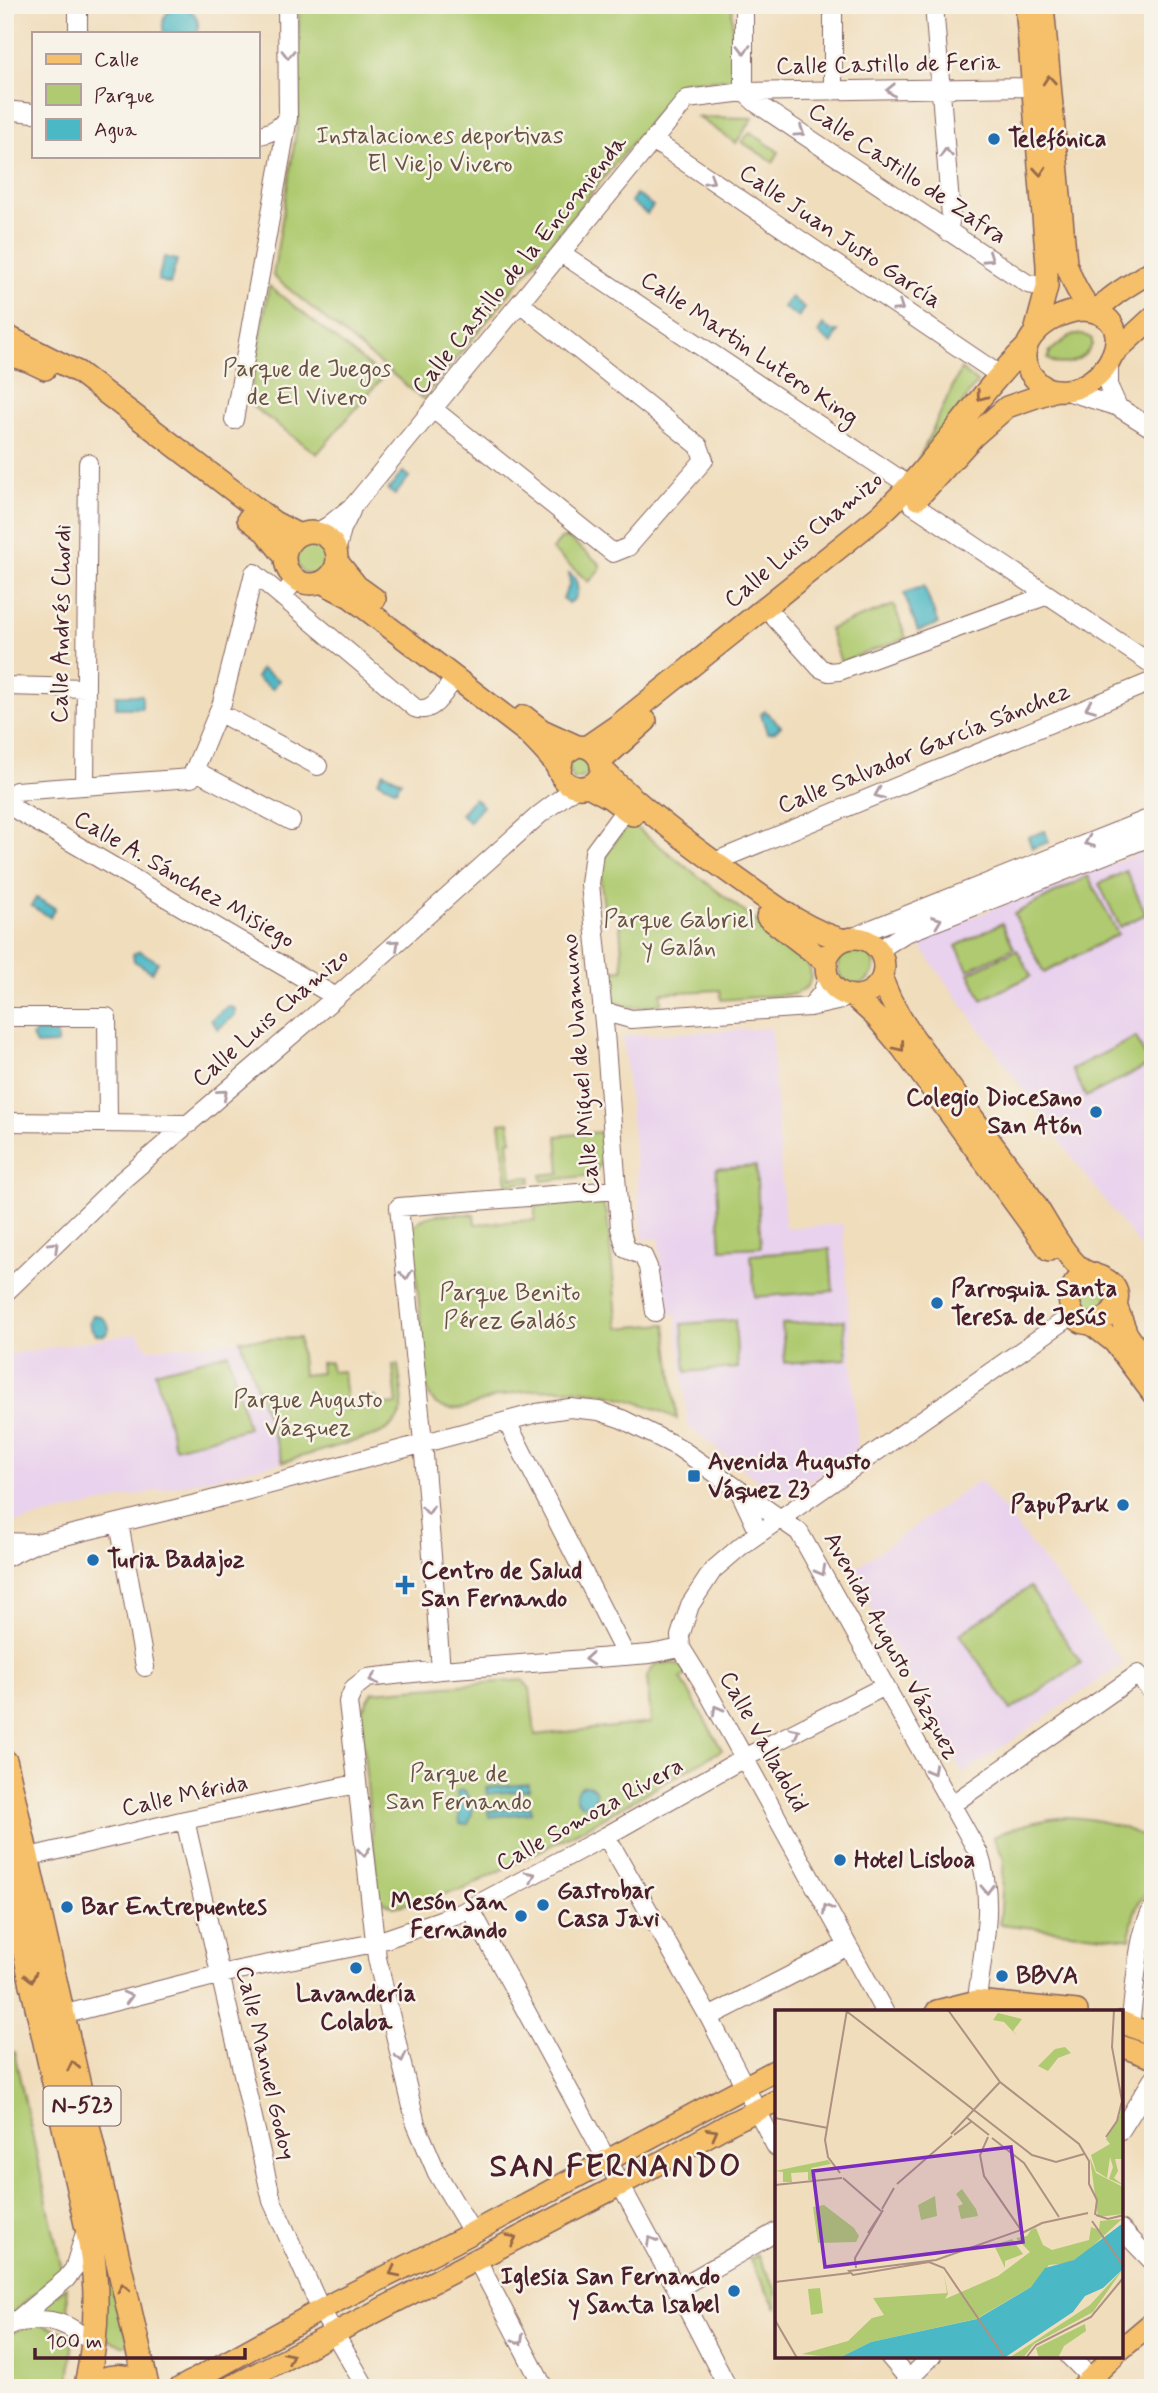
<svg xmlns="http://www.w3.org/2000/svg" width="1158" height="2393" viewBox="0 0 1158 2393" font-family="Mynerve,sans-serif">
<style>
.built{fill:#e9d2ed}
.green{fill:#afca70;stroke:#7c744e;stroke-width:2}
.water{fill:#4bb8c5;stroke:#4a6c78;stroke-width:2}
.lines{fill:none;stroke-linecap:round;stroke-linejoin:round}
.minor-casing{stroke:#84625e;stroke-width:20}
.major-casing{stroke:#84625e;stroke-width:24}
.highway-casing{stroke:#84625e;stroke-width:27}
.minor{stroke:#fff;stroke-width:18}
.major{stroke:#f6c06b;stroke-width:21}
.highway{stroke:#f6c06b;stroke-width:24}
.oneway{stroke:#ae9aa0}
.oneway2{stroke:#976748}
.poi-dot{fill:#1f6fb2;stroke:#f7f3e8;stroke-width:2.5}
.labels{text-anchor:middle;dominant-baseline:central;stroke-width:5;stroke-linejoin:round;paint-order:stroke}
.shield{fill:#f7f3e8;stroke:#7e5f64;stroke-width:2}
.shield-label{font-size:23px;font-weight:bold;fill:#4a1f2b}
.street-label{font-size:24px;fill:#4a1f2b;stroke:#f7f3e8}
.park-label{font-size:24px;fill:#685240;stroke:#f7f3e8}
.poi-label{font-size:24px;font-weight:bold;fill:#4a1f2b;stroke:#f7f3e8;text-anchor:start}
.district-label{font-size:32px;font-weight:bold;letter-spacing:2px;fill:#4a1f2b;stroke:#f7f3e8}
.inset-road{fill:none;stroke:#ae9182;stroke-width:2}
.view{fill:#7b2cbf;fill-opacity:0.15;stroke:#7b2cbf;stroke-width:3.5}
.inset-edge{fill:none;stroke:#4a1f2b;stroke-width:3.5}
</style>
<rect width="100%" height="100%" fill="#f7f3e8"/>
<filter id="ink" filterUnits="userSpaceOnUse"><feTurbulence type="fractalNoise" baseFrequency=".0143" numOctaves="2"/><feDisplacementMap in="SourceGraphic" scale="14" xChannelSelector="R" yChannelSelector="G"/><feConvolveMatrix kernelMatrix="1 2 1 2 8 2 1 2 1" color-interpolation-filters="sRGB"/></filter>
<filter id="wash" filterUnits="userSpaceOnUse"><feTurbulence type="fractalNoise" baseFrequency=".00686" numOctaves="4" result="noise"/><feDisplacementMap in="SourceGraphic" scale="28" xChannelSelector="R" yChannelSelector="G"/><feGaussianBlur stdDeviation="1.57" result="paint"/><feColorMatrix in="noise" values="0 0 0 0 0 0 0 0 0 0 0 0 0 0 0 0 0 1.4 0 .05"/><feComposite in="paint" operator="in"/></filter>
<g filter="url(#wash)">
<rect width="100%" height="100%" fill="#f0ddbc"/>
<!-- built -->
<path class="built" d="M1153 848V1263L1082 1171 915 939Z
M771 1028 785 1228 843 1224 858 1450 786 1496 770 1490 688 1426 676 1314 664 1313 659 1238 643 1239 623 1036Z
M138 1333 148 1349 240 1340 283 1462 5 1525V1355Z
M980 1480 1124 1663 963 1774 851 1571Z"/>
<!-- green -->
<path class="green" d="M299 5H732L733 79 682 82 423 399 273 276 298 120Z
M698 117 753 118 736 143Z
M750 132 779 152 773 162 742 142Z
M269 286 383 377 317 454 249 404Z
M1083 334 1092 339V345C1084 360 1062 370 1048 359L1050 351 1070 336Z
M961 369 977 382 917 470 913 471Z
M568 538 600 564V569L589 582 552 550 561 539Z
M296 559a15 15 0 1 1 30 0a15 15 0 1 1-30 0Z
M894 605 906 638 841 662 829 629Z
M588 753 594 774 573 780 567 759Z
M629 825 635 827 796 952C808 963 815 970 808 986L796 994 721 1000 720 990 661 993V1004C645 1006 625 1011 612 999L610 971 623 970 619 910 604 908C598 863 599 860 629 825Z
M1126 871 1146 914 1120 927 1099 884Z
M1088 876 1118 934 1044 973 1014 914Z
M1002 923 1014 948 968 970 956 946Z
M838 966a18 18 0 1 1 36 0a18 18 0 1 1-36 0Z
M1017 950 1031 976 982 1000 969 973Z
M1136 1037 1149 1065 1086 1097 1072 1069Z
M509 1122 512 1140 508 1141 512 1178 531 1177V1182L507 1184 500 1123Z
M600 1132 602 1161 593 1175 542 1181 541 1175 560 1173 557 1136Z
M756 1166 761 1247 721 1249 716 1169Z
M596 1201 603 1205 607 1214 618 1328 666 1324 677 1419C622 1391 560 1381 500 1396 484 1400 464 1412 448 1409 433 1406 428 1396 426 1382L412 1228C424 1210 453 1215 474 1214L475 1224 535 1220V1206Z
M830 1249 833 1291 755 1297 751 1255Z
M1079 1299a14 14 0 1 1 28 0a14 14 0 1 1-28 0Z
M735 1320 738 1368 686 1372 682 1324Z
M844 1320 847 1359 785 1363 782 1324Z
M299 1338 303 1375 321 1373 320 1363 330 1362 332 1372 343 1371 347 1409 368 1407 367 1398 376 1397 377 1406 397 1404 393 1365H398C402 1397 412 1420 376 1435L283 1462 240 1340Z
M228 1353 248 1428 175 1448 155 1372Z
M1030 1587 1081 1663 1011 1710 960 1634Z
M667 1663 678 1664 688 1674 681 1678 722 1750 583 1829 464 1889 394 1907 378 1899 360 1713 373 1692 523 1680 530 1689 535 1735 651 1723 647 1677 655 1664Z
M1066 1817C1098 1818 1126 1825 1153 1843V1887C1135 1901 1132 1917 1130 1939L1000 1924 1004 1859 993 1837C1018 1825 1040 1819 1066 1817Z
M33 1917 129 2345H121L106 2339Z
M14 2052 62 2270 8 2317 5 2315V2055Z
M757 2255 776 2290V2308L749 2259Z
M66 2287 68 2317 38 2309Z
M39 2324 73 2335 69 2388H5V2339L17 2330Z"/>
<!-- water -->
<path class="water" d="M181 7C195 10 201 20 197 33H164C160 19 167 8 181 7Z
M636 194 653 206 647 214 631 202Z
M164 257 177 260 170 284 158 280Z
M791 297 804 308 798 317 783 307Z
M823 325 832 331H838L832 344 818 333Z
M403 472 409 477 395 495 388 490Z
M569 573 575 578C579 588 579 599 568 603L563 598 570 584Z
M924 586 938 624 918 631 904 593Z
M261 669 279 680 273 689 256 678Z
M116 695H142V708H116Z
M765 711 781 726 775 732 767 733 761 714Z
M383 772 401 781 396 790 378 781Z
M474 798 483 806 469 822 461 814Z
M1045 831 1049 842 1032 848 1028 837Z
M36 898 55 908 50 917 31 906Z
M140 951 158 962 152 972 134 961 133 954Z
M228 1006 235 1009V1015L218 1029 211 1020Z
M36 1032H57V1044L36 1045 32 1037Z
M93 1315C102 1315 108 1321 109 1329L105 1335C96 1337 90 1330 89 1321Z
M529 1784V1790L487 1794 486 1788Z
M576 1795a10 10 0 1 1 20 0a10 10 0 1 1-20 0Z
M464 1790C473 1801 475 1811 468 1824H460L457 1791Z
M531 1807V1813L489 1817 488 1811Z"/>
</g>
<g filter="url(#ink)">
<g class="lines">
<!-- minor casing -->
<g class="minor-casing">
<path id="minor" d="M78 5V33
M744 5V92
M934 5 951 217 948 232
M833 91V5
M744 92 756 103 1028 284 1047 287
M5 110 33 113
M257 135C271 134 279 128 288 118L287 5
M654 141 998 374
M561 253 910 486
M1109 363V387L1118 407
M1063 390 1118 407 1153 429
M433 409 613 553 628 547 704 460 699 446 520 303
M234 420 288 118
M912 504 1153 665
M316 533 328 526 354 505 687 99 744 92 1033 87
M336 552 342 529 351 511
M282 597 296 579
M774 617 820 668 829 672 839 671 1048 595
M5 686 86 688
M218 712 318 766
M194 770 291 821
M85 786 88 463
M8 805 16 791 191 778 222 703 254 573 415 708C434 715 444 691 455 678
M8 805 336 997
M625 810 594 852 590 884 605 1033 620 1228 626 1249 643 1256 648 1267 655 1312
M714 862 1153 681
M854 937 874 928 1153 817
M882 955 885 946 904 934 1153 836
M810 1007 822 993 828 977
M602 1011 631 1019 719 1013 810 1007 837 1001 848 995
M5 1017H107L108 1123
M5 1122 189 1124
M5 1293 118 1184 336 997 539 815 576 787
M507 1422 626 1656
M739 1490 759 1533
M119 1523 145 1667
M5 1542 36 1543
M5 1558 36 1543 204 1502 537 1413 570 1408 599 1411 622 1419 678 1447 799 1532 979 1854C997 1906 980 1958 976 2011
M441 1670 423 1442 399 1207 617 1190
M951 1805 1138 1674 1153 1694
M185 1820 272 2201 321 2310 366 2388
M606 1836 709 2017 776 2147
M25 1858 185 1820 356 1784
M470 1908 677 2289 728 2388
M884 2011 701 1680 681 1648 680 1636 690 1605 713 1570 741 1546 1074 1314
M62 2015 234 1971 374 1943 461 1913 606 1836 744 1758 885 1686
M709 2017 848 1946
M1130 2025C1135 1993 1137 1933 1153 1908
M1121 2130 1153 2079
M1121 2229 1153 2262
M472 2232 437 2173 416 2124 377 1958 348 1702 354 1688 367 1678 441 1670 650 1654 681 1648
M476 2258 544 2388
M677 2289 776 2232
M15 2323C44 2318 59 2318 83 2336
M5 2330 66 2279 74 2269 85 2233
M889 2356 916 2388
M1069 2356 1090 2377
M908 2380 932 2356"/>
</g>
<!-- major casing -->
<g class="major-casing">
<path id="major" d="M1026 5 1047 265V287L1035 332
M1043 5 1066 263C1072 281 1079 297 1093 311
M1085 310C1146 317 1107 395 1057 390 1048 390 1040 385 1034 378 1004 344 1054 310 1085 310Z
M1096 312C1111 294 1134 283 1153 270
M5 335 78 372 274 522 299 535
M1114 353 1153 317
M5 354 28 361 45 369
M917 499 974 436 1007 407 1056 390
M248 519 265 532 285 557
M285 558a26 26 0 1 1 52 0a26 26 0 1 1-52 0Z
M337 561 357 586 375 599
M321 582 350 597 526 732C535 741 544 750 552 760 558 767 560 778 567 783 572 786 577 788 583 787 610 784 606 746 577 746L563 755 560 771
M524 716 542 730 577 746
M586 747 618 725 879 516C935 465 973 399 1027 346
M600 762 646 721
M601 768C642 809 690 845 738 879 772 903 803 929 844 940
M588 786 610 798 633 815
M767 917 827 963
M826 967a29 29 0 1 1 58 0a29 29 0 1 1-58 0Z
M882 978C893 1013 918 1043 940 1073 969 1113 999 1152 1028 1193 1044 1216 1056 1243 1075 1263 1080 1269 1086 1272 1093 1274 1158 1293 1074 1360 1069 1298 1071 1284 1079 1276 1094 1274
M854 997 876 1017 902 1048 1049 1250
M1117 1308 1127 1334 1148 1365
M1091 1324 1114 1342 1153 1394
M937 2011 977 2001 1077 2011
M1121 2022 1153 2035
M1121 2046 1153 2058
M1121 2349 1153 2322
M180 2388 337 2301 455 2242 776 2070
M229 2388 620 2185 731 2123 776 2101
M1081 2388 1114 2356"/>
</g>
<!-- highway casing -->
<g class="highway-casing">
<path id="highway" d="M5 1762 147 2388
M5 1863 87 2226C99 2279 98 2334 86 2388
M90 2388C106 2374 128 2373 144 2388"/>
</g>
<!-- minor -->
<use href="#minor" class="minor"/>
<!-- major -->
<use href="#major" class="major"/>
<!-- highway -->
<use href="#highway" class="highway"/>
</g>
<!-- one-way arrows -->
<defs><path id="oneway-chevron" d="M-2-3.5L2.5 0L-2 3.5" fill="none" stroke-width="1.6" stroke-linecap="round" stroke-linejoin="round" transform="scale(1.75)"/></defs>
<g class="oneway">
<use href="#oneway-chevron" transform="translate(744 49) rotate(90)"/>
<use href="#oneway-chevron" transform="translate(288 54) rotate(90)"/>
<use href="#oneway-chevron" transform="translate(891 90) rotate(179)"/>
<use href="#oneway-chevron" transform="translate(800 132) rotate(34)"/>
<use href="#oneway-chevron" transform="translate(946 153) rotate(-95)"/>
<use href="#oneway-chevron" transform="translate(710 180) rotate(34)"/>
<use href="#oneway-chevron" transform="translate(989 258) rotate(33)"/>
<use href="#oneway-chevron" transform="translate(899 307) rotate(34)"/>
<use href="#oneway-chevron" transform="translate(1090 707) rotate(158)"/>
<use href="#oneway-chevron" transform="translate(879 794) rotate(158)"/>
<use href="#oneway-chevron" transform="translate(1089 842) rotate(158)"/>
<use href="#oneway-chevron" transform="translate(937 921) rotate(-21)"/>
<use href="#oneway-chevron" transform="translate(395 944) rotate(-42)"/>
<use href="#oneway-chevron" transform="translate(223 1094) rotate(-41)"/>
<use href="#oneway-chevron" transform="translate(54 1246) rotate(-44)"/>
<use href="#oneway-chevron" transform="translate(406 1275) rotate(84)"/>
<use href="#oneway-chevron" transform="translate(428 1510) rotate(86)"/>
<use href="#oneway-chevron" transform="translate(821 1571) rotate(61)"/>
<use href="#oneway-chevron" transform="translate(589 1659) rotate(176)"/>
<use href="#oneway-chevron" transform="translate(374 1679) rotate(166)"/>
<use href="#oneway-chevron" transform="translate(717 1710) rotate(-119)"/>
<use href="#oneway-chevron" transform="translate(795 1732) rotate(-27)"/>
<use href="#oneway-chevron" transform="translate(932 1770) rotate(61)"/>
<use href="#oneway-chevron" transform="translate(364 1852) rotate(84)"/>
<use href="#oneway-chevron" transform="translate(531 1876) rotate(-28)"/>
<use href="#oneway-chevron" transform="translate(987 1889) rotate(88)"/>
<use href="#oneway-chevron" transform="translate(827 1909) rotate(-119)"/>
<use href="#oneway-chevron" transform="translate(128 1997) rotate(-15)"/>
<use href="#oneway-chevron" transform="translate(401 2057) rotate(77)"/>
<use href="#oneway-chevron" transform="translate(651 2241) rotate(-119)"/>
<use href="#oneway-chevron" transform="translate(519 2340) rotate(62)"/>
</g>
<g class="oneway2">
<use href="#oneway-chevron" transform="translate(1049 80) rotate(-95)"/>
<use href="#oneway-chevron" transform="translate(1040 171) rotate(85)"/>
<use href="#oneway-chevron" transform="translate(981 396) rotate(127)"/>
<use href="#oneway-chevron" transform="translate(900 1047) rotate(52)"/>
<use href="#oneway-chevron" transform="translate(31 1977) rotate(77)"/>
<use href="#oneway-chevron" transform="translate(73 2066) rotate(-102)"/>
<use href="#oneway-chevron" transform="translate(713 2133) rotate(-29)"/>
<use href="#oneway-chevron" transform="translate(512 2239) rotate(-27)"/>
<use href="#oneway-chevron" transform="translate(394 2272) rotate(153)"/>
<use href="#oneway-chevron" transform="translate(123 2288) rotate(-103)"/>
<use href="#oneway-chevron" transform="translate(289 2357) rotate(-27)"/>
</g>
</g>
<!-- markers -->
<g class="poi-dot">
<circle cx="994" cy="139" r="7"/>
<circle cx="1096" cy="1112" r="7"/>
<circle cx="937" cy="1303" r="7"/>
<rect x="687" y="1469" width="14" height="14" rx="3.5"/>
<circle cx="1123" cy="1505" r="7"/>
<circle cx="93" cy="1560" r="7"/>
<path d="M401.5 1574.5h7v7h7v7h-7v7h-7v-7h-7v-7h7z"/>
<circle cx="840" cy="1860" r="7"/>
<circle cx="543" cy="1905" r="7"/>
<circle cx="67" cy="1907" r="7"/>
<circle cx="521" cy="1916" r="7"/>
<circle cx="356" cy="1968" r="7"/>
<circle cx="1002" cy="1976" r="7"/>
<circle cx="734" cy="2291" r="7"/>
</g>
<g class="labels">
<!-- shield labels -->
<rect class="shield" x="43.5" y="2086.5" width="77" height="39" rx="5"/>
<g class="shield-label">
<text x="82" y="2106">N-523</text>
</g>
<!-- street labels -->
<g class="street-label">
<text transform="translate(888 65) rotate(-1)">Calle Castillo de Feria</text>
<text transform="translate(907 174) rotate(34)">Calle Castillo de Zafra</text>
<text transform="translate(840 237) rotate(34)">Calle Juan Justo García</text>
<text transform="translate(520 265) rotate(-51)">Calle Castillo de la Encomienda</text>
<text transform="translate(749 349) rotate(34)">Calle Martin Lutero King</text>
<text transform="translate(804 540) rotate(-40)">Calle Luis Chamizo</text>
<text transform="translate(62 624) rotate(-89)">Calle Andrés Chordi</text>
<text transform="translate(924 749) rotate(-22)">Calle Salvador García Sánchez</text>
<text transform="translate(184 880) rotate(30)">Calle A. Sánchez Misiego</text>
<text transform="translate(271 1018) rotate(-41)">Calle Luis Chamizo</text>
<text transform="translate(581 1064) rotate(-95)">Calle Miguel de Unamuno</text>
<text transform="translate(891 1646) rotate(61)">Avenida Augusto Vázquez</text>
<text transform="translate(763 1742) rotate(61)">Calle Valladolid</text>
<text transform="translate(185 1796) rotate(-12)">Calle Mérida</text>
<text transform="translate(590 1815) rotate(-29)">Calle Somoza Rivera</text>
<text transform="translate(265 2063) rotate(77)">Calle Manuel Godoy</text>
</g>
<!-- park labels -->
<g class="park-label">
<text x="440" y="136">Instalaciones deportivas<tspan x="440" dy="28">El Viejo Vivero</tspan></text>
<text x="307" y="369">Parque de Juegos<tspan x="307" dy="28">de El Vivero</tspan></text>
<text x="679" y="920">Parque Gabriel<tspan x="679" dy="28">y Galán</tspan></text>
<text x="510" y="1293">Parque Benito<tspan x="510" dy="28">Pérez Galdós</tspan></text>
<text x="308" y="1400">Parque Augusto<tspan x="308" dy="28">Vázquez</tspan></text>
<text x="459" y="1774">Parque de<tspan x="459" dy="28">San Fernando</tspan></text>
</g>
<!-- poi labels -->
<g class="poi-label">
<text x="1008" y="139">Telefónica</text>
<text x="1082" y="1098" text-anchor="end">Colegio Diocesano<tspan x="1082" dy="28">San Atón</tspan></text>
<text x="951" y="1289">Parroquia Santa<tspan x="951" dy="28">Teresa de Jesús</tspan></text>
<text x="708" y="1462">Avenida Augusto<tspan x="708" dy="28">Váquez 23</tspan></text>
<text x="1109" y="1505" text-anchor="end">PapuPark</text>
<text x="107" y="1560">Turia Badajoz</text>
<text x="421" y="1571">Centro de Salud<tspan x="421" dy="28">San Fernando</tspan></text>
<text x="854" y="1860">Hotel Lisboa</text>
<text x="557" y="1891">Gastrobar<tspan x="557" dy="28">Casa Javi</tspan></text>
<text x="507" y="1902" text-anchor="end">Mesón San<tspan x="507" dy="28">Fernando</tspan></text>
<text x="81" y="1907">Bar Entrepuentes</text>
<text x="1016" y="1976">BBVA</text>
<text x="356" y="1994" text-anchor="middle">Lavandería<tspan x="356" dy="28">Colaba</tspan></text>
<text x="720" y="2277" text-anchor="end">Iglesia San Fernando<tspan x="720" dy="28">y Santa Isabel</tspan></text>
</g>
<!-- district labels -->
<g class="district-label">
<text x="616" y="2167">SAN FERNANDO</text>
</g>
</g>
<!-- overview -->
<g transform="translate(775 2010)">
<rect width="348" height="348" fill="#f0ddbc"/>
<path d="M223 3 247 9 238 21 243 27 229 12 218 10ZM290 37 296 43 283 48 273 61 263 56 280 39ZM348 79H349L348 149H340L343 161 339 168 348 175 334 169 338 157 335 147 332 168 321 161 316 145 335 134 331 129 345 105ZM315 148 321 163 348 177V204L323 207ZM53 150 56 154 36 158 38 170H33V162L16 163 17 172H8V162L0 161ZM187 179 201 199 203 206 186 209 183 196 188 194 181 184ZM160 186 162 206 146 210 143 195ZM49 195 79 218 84 226 81 232 43 233 38 197ZM347 209 309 244 294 253 274 255 256 277 201 309 96 332 64 348 27 344 73 331 97 308 109 305 98 288 172 283 169 264 173 284 170 289 223 266 255 242 241 228 252 226 256 220 261 218 268 235 277 240 314 230 316 217 324 220 325 211ZM237 229 248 244 230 251V258L219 235ZM348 259 318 302 259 334 248 348H234L315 295ZM45 278 48 303 36 305 33 279ZM310 314 311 321 289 336 283 348H264L261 338Z" fill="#afca70"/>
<path d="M348 213V259L328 278 310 286 298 302 229 348H64L96 332 202 309 256 277 270 258 299 250Z" fill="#4bb8c5"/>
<path class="inset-road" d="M70 0 257 145 281 152 309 144M173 0 225 72 304 134 314 151V174L322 190 320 205M191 107 214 125M0 108 53 118M176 124 225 72M179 125 197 111M213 127 205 145 209 166 246 220M331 127 342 111 347 91 337 37 339 0M217 128 249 153 284 207M65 163 53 147 50 130 72 0M68 168 106 201M122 174 177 126M0 175 67 168M107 199 119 178M321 205 333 209 349 205M317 211 349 257M245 224 267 213 313 203M81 258 80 248 108 200 93 223M0 272 75 263M0 310 22 348M230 348 169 258 154 252 78 265 74 261 161 250 246 220M251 348 261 335 316 307 349 267"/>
<path class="view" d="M236 137 248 232 50 257 38 161Z"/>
<rect width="348" height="348" class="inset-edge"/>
</g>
<!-- margin -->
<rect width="1158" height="2393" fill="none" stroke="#f7f3e8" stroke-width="28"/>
<!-- legend -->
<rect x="32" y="32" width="228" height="126" fill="#f7f3e8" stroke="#b29e9c" stroke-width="2"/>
<rect x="46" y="54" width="35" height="10" fill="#f6c06b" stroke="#b29e9c" stroke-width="2"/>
<text x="94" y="66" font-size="21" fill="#4a1f2b">Calle</text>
<rect x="46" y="84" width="35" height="21" fill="#afca70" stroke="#b29e9c" stroke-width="2"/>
<text x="94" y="102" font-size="21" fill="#4a1f2b">Parque</text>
<rect x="46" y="119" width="35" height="21" fill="#4bb8c5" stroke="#b29e9c" stroke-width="2"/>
<text x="94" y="136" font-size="21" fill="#4a1f2b">Agua</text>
<!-- scale -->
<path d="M35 2348v10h210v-10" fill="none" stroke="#4a1f2b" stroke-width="3.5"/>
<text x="46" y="2348" font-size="21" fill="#4a1f2b" stroke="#f7f3e8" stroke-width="5" paint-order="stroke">100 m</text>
</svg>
